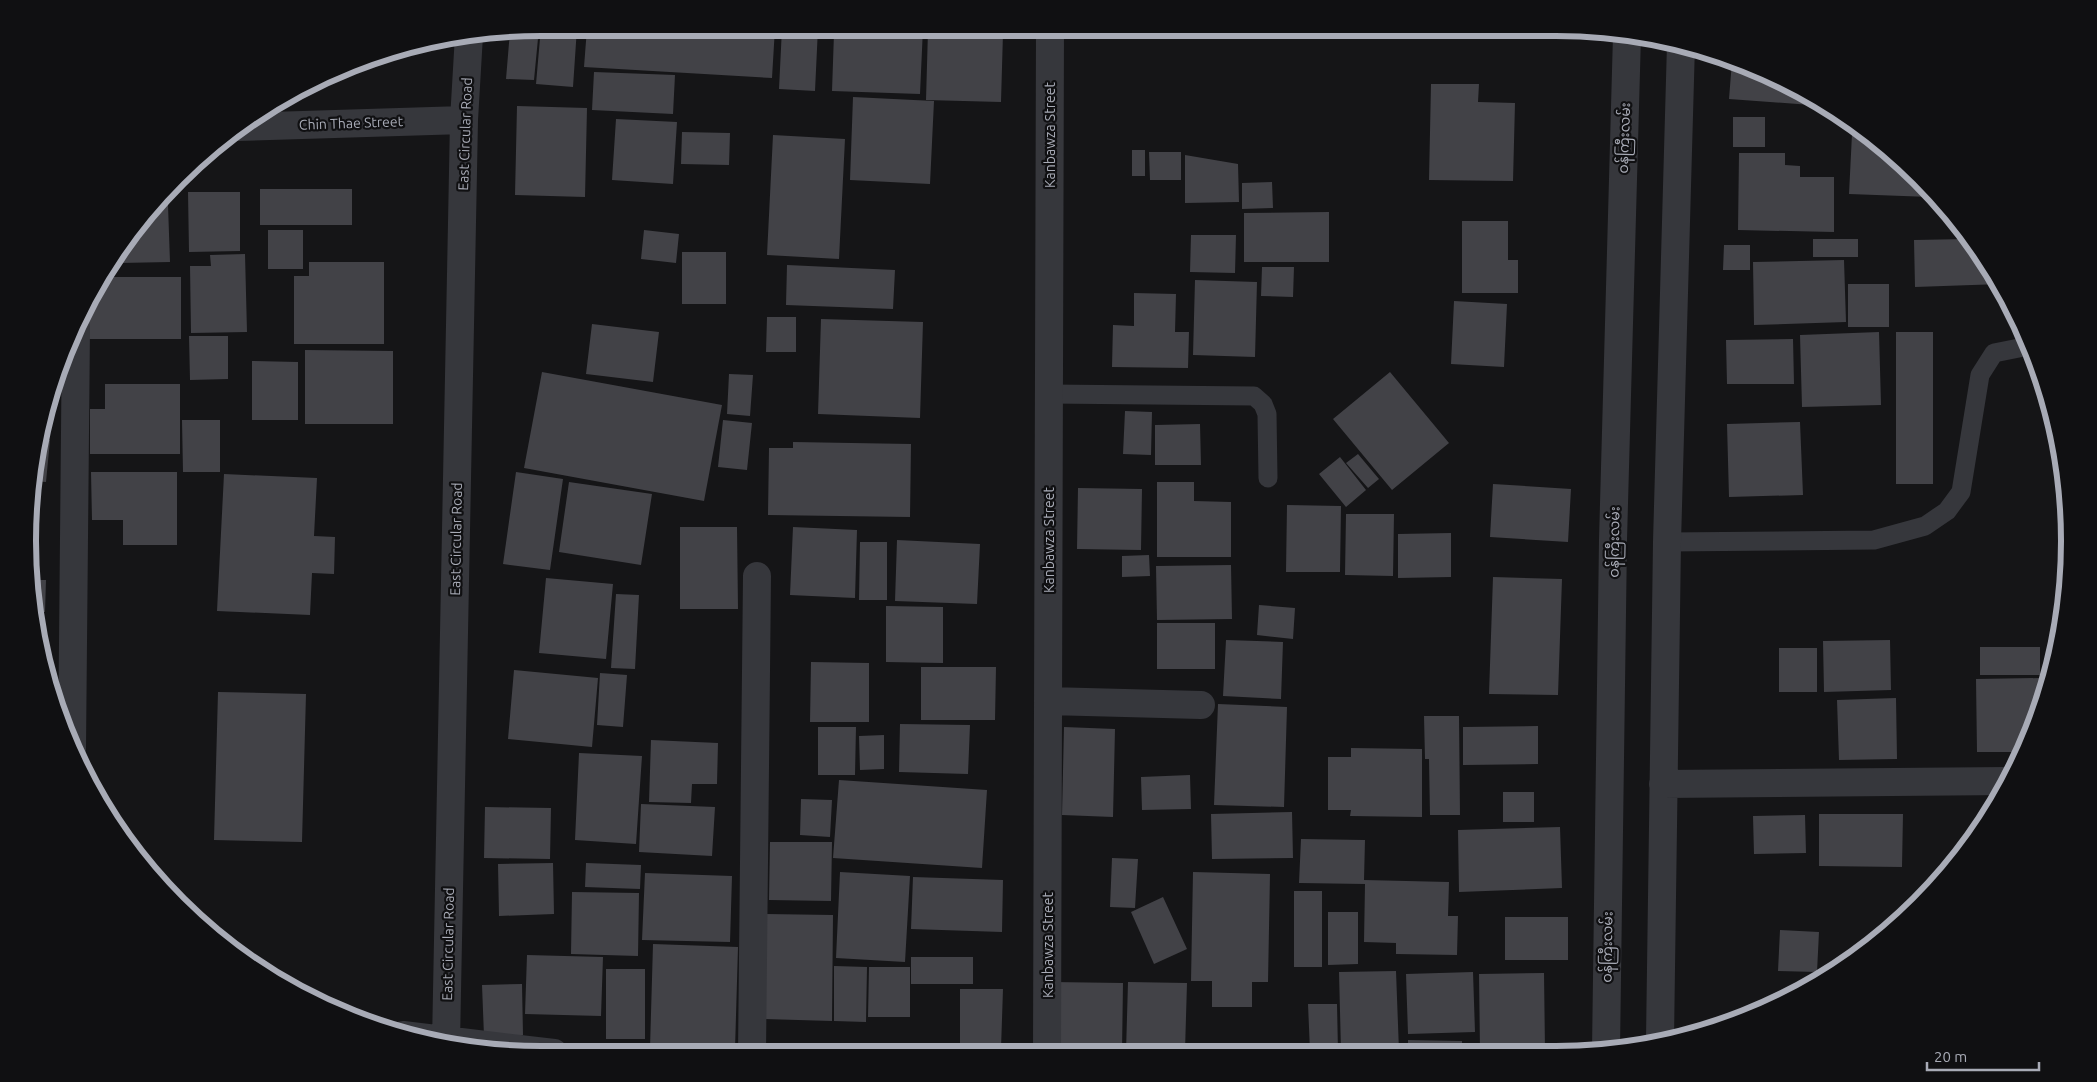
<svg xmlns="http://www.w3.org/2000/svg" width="2097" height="1082" viewBox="0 0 2097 1082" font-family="Ubuntu,'Noto Sans Myanmar',sans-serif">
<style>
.building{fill:#424247}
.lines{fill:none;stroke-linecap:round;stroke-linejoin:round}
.lane{stroke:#36373c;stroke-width:19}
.street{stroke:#36373c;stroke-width:28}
.labels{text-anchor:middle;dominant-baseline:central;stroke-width:4.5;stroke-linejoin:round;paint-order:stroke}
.street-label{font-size:14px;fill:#a8abb6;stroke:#101012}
.rim{fill:none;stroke:#a8abb6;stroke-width:6}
</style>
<rect width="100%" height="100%" fill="#151517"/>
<!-- building -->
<path class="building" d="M541 27 577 28 573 87 536 84Z
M539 28 534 80 506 79 510 31Z
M587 28H775L772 78 584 67Z
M782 28H818L815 91 779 89Z
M867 28H923L920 94 832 91 834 33 867 35Z
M928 30 1003 33 1001 102 926 100Z
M1732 61 1783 81 1811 98V105L1729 99Z
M594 72 675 75 673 114 592 110Z
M1431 84H1479L1478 102 1515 103 1513 181 1429 180Z
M853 97 934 101 930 184 850 180Z
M517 106 587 108 585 197 515 195Z
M1733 117H1765V147H1733Z
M616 119 677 122 673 184 612 180Z
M682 132 730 133 729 165 681 164Z
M1852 134 1870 135 1930 192V197L1849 194Z
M773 135 845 139 839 259 767 255Z
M1132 150H1145V176H1132Z
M1149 152H1181V180H1150Z
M1739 153H1785V165L1800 166V177H1834V232L1738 230Z
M1185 155 1238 164 1239 202 1185 203Z
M1272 182 1273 208 1242 209V183Z
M260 189H352V225H260Z
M188 192H240V251L189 252Z
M153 205H168L170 262 120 263 119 249Z
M1329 212V262H1244V213Z
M1462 221H1508V260H1518V293H1462Z
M268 230H303V269H268Z
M644 230 679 234 676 263 641 259Z
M1191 235H1236L1235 273 1190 272Z
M1813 239H1858V257H1813Z
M1968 239 2001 284 1915 287 1914 240Z
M1724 245H1750V270H1723Z
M682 252H726V304H682Z
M245 254 247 332 191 333 190 266H211L210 255Z
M1844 260 1846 322 1754 325 1753 262Z
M309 262H384V344H294V276H309Z
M787 265 895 270 893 309 786 305Z
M1262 267H1294L1293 297 1261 296Z
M103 277H181V339H86V308Z
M1195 280 1257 282 1255 357 1193 355Z
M1848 284H1889V327H1848Z
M1134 293 1176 294 1175 332H1189L1188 368 1112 367 1113 325 1134 326Z
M1454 301 1507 304 1504 367 1451 364Z
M767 317H796V352H766Z
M821 319 923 322 920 418 818 414Z
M592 324 659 332 653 382 586 374Z
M1879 332 1881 405 1802 407 1800 335Z
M1896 332H1933V484H1896Z
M189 336H228V379L190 380Z
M1793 339 1794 384H1727L1726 340Z
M305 350 393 351V424H305Z
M252 361 298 362V420H252Z
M542 372 722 405 704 501 524 468Z
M1390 372 1449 443 1392 490 1333 419Z
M729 374 753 375 750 416 727 414Z
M105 384H180V454H90V409H105Z
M1125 411 1152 412 1151 455 1123 454Z
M182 420H220V472H183Z
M723 420 752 423 747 470 718 467Z
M1800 422 1803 495 1729 497 1727 424Z
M1200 424 1201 465H1155V425Z
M40 439 50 440 46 482 33 481Z
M793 442 911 444 910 517 768 515 769 448H793Z
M1358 454 1379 479 1368 488 1346 463Z
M1340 457 1366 490 1346 507 1319 474Z
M91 472H177V545H123V520H92Z
M516 472 563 479 550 570 503 564Z
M224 474 317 478 314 536 335 537 334 574 312 573 310 615 217 611Z
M569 482 652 494 641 565 559 552Z
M1157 482H1194V501L1231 502V557H1157Z
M1493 484 1571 489 1568 542 1490 537Z
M1078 488 1142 489 1141 550 1077 549Z
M1287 505 1341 506 1340 572H1286Z
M1346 514H1394L1393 576 1345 575Z
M680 527H737L738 609H680Z
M793 527 857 530 855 598 790 595Z
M1451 533V577L1398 578V534Z
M897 540 980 544 977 604 895 601Z
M860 542H887V600H859Z
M1149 555 1150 576 1122 577V556Z
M1231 565 1232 619 1157 620 1156 566Z
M1493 577 1562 579 1558 695 1489 694Z
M546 578 613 584 606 659 539 653Z
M29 580H46L45 612H35Z
M616 594 639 595 635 669 611 668Z
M1259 605 1295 608 1293 639 1257 635Z
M886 606 943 607V663L886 662Z
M36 618 43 619V655H42Z
M1157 623H1215V669H1157Z
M1226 640 1283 642 1281 699 1223 696Z
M1890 640 1891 690 1824 692 1823 641Z
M1980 647H2040V675H1980Z
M1779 648H1817V692H1779Z
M811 662 869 663V722H810Z
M921 667H996L995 720H921Z
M514 670 598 678 592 747 508 739Z
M600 673 627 675 623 727 597 725Z
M2041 678V702L2022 752H1977L1976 679Z
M218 692 306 694 302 842 214 840Z
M1896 698 1897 759 1839 760 1837 700Z
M1218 704 1287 707 1284 807 1214 805Z
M1424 716H1459L1460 815H1430L1429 759H1425Z
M900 724 970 725 968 774 899 772Z
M1538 726V764L1463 765V727Z
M818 727H856L855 775H818Z
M1064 727 1115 729 1113 817 1062 815Z
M884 735V769L860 770 859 736Z
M651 740 718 743 717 784H692L691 803 649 802Z
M1351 748 1422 749V817L1350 816 1351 810H1328V757H1351Z
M579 753 642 756 636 844 575 840Z
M1190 775 1191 809 1142 810 1141 777Z
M839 780 987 790 982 868 833 858Z
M1503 792H1534V822H1503Z
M801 799 832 800 830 837 800 835Z
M641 804 715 807 712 856 639 852Z
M485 807 551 808 550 859 484 858Z
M1292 812 1293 858 1212 859 1211 814Z
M1819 814H1903L1902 867 1819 866Z
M1805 815 1806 853 1754 854 1753 816Z
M1560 827 1562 888 1459 892 1458 830Z
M1301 839 1365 840 1364 880 1449 882 1448 916H1458L1457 955 1396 954V943L1364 942 1365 884 1299 883Z
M770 842H832L831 901 769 900Z
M1112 858 1138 859 1135 908 1110 907Z
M553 863 554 914 499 916 498 864Z
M586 863 641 865 640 889 585 887Z
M840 872 910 876 905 962 836 958Z
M1193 872 1270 874 1268 982H1252V1007H1212V981H1191Z
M645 873 732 876 730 942 642 940Z
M913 877 1003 880 1002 932 911 929Z
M1294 891H1322V967H1294Z
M572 892 639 893 638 956 571 954Z
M1163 897 1187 949 1154 964 1131 912Z
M1328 912H1358V964L1328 965Z
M766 914 833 915 832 1021 764 1019Z
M1505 917H1568V960H1505Z
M1780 930 1819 932 1817 972 1778 971Z
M653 944 738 947 735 1050 650 1048Z
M527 955 603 957 601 1016 525 1014Z
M911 957H973V984H911Z
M834 966 867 967 866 1022 834 1021Z
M869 967H910V1017H868Z
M606 969H645V1039H606Z
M1396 971 1399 1051H1341L1339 972Z
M1822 971H1835L1822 978Z
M1473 972 1475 1032 1408 1034 1406 974Z
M1544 973 1545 1050H1480L1479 974Z
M1052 982 1123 983 1122 1052H1050Z
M1128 982 1187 983 1185 1051 1126 1052Z
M522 984 523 1035 484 1036 482 985Z
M960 989H1003L1001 1049 960 1048Z
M1308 1004H1337L1338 1051H1310Z
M1408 1040 1462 1041V1051H1408Z
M1549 1046H1571V1050H1549Z"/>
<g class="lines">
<!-- lane -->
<path class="lane" d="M1049 394 1254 396 1263 404 1267 414 1268 478
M1667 542 1874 540 1925 526 1947 511 1961 492 1980 375 1994 353 2029 346"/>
<!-- street -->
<path class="street" d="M238 127 464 120
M1048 701 1201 705
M72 748 76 327
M1663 784 2008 781
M403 1035 554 1053
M1660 1040 1667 542 1681 44
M446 1043 464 120 469 35
M1606 1050 1613 540 1627 35
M1047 1052 1050 28
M752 1053 757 576"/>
</g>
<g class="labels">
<!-- street labels -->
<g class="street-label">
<text transform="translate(351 123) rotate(-2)">Chin Thae Street</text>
<text transform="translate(465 134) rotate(-88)">East Circular Road</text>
<text transform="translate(1050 135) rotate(-90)">Kanbawza Street</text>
<text transform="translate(1624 138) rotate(-88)">ဝန်ကြီးလမ်း</text>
<text transform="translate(456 539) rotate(-89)">East Circular Road</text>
<text transform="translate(1049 540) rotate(-90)">Kanbawza Street</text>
<text transform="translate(1614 542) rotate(-89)">ဝန်ကြီးလမ်း</text>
<text transform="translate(448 944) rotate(-89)">East Circular Road</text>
<text transform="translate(1048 945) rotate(-90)">Kanbawza Street</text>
<text transform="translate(1607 947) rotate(-89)">ဝန်ကြီးလမ်း</text>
</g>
</g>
<!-- crop -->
<path d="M0 0H2097V1082H0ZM541 36H1556A505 505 0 0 1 2061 541V541A505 505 0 0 1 1556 1046H541A505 505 0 0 1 36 541V541A505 505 0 0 1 541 36Z" fill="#101012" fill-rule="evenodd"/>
<path class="rim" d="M541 36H1556A505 505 0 0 1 2061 541V541A505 505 0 0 1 1556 1046H541A505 505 0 0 1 36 541V541A505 505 0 0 1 541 36Z"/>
<!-- scale -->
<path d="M1927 1062v8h112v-8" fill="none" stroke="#a8abb6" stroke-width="2.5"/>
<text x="1934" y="1062" font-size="15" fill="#a8abb6" stroke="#101012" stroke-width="4" paint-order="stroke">20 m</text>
</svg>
